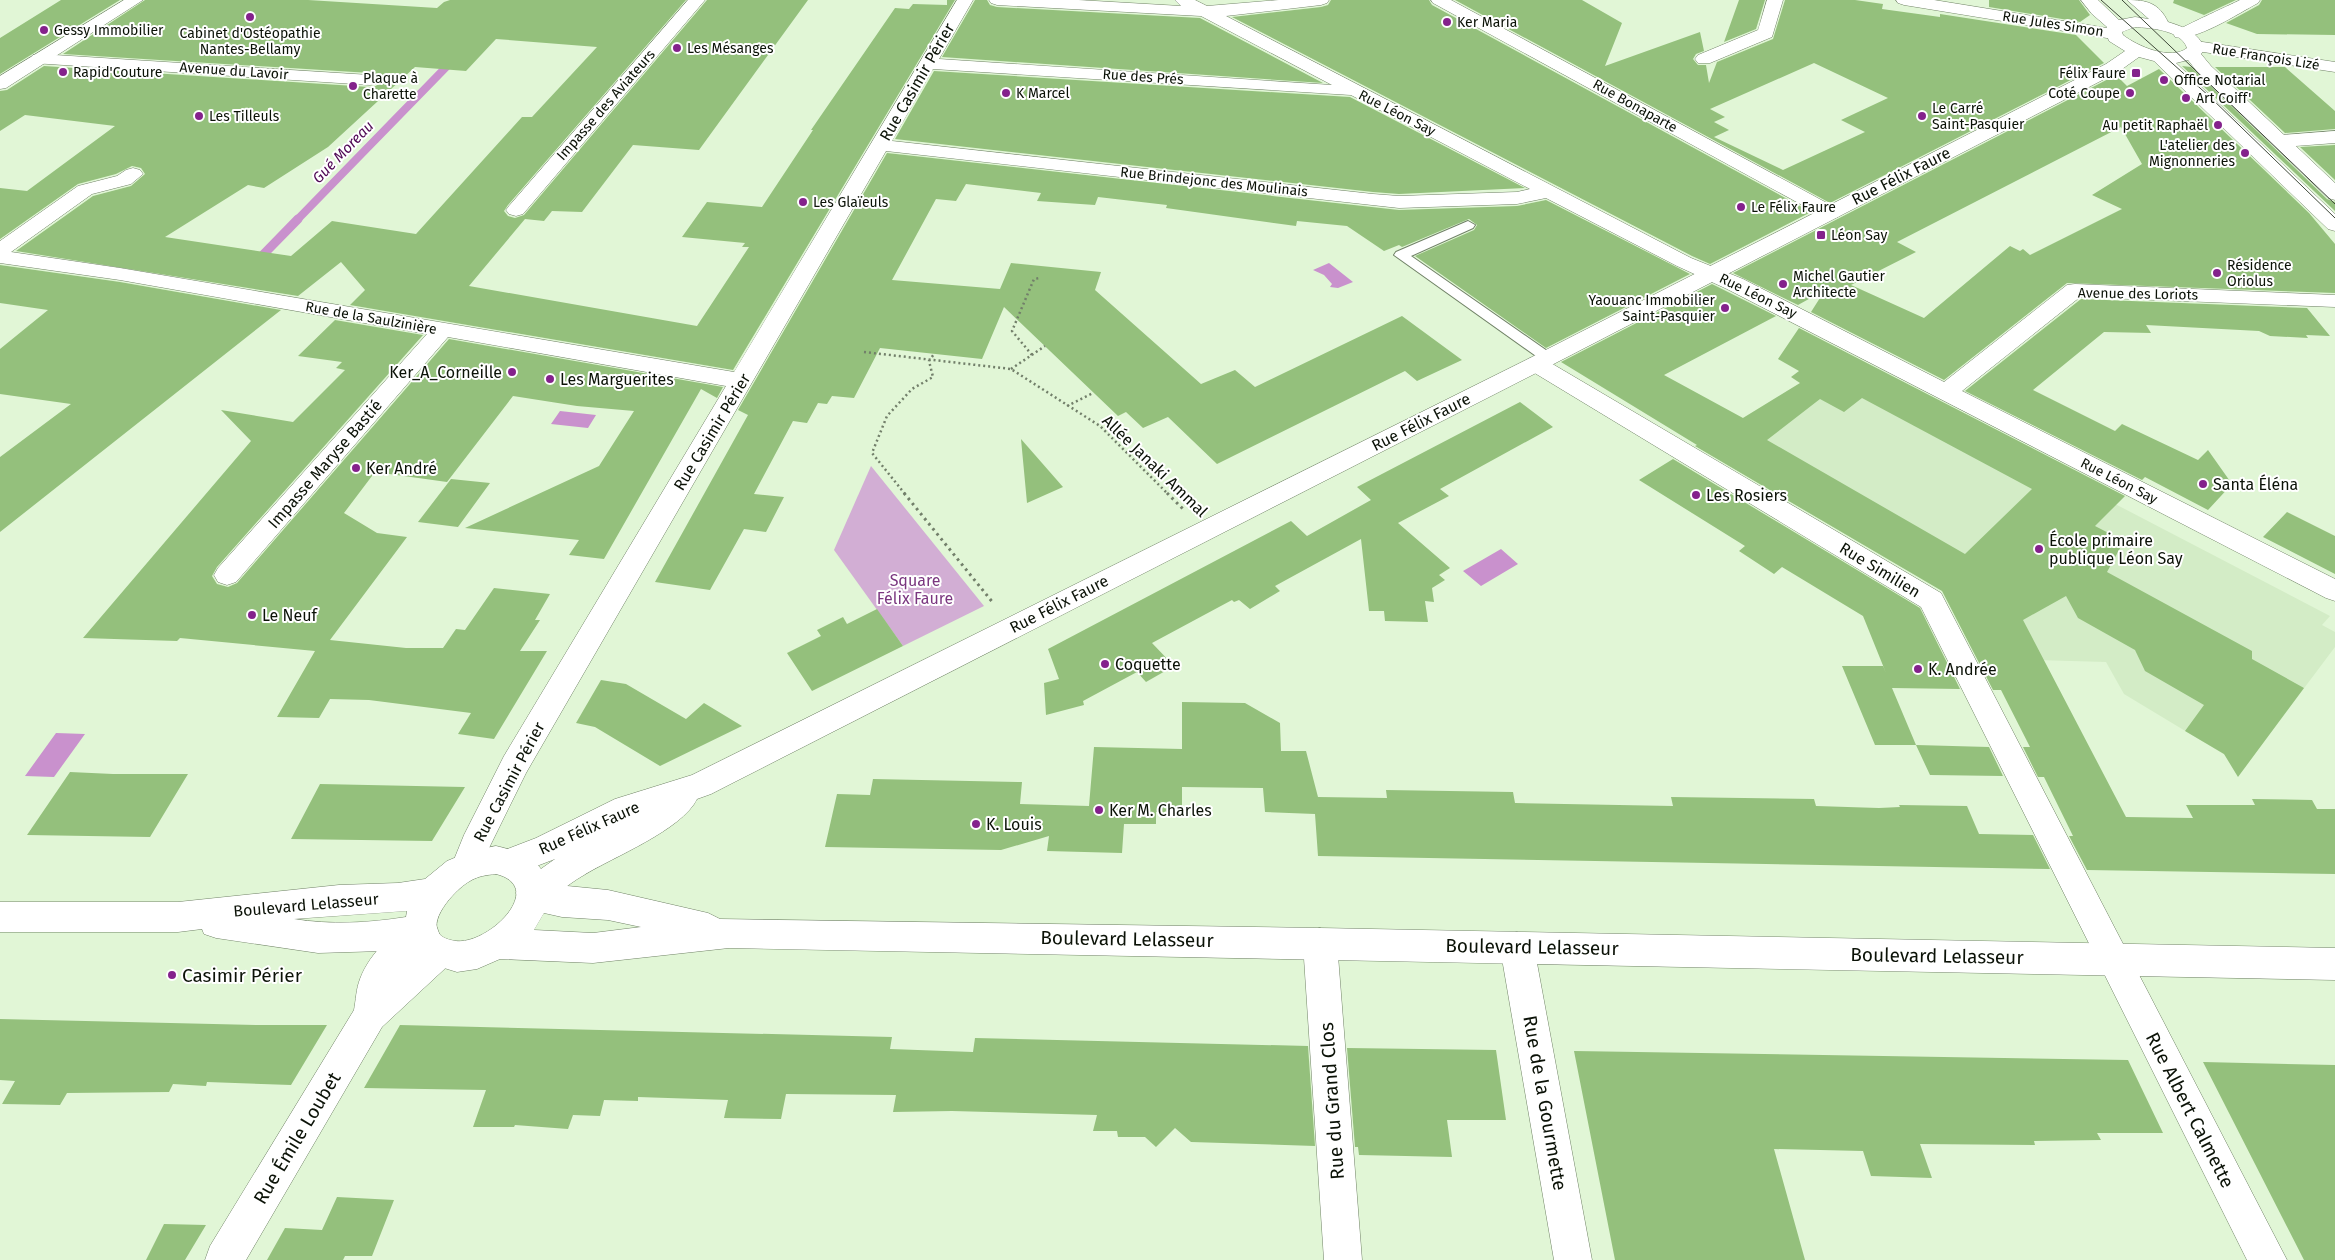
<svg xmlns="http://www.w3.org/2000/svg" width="2335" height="1260" viewBox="0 0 2335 1260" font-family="'Fira Sans',sans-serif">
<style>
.built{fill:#d3ecc6}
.green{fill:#d2aed4}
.water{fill:#c991cd}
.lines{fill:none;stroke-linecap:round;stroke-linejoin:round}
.stream-far1{stroke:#c991cd;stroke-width:8}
.stream{stroke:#c991cd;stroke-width:9}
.building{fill:#94c07c;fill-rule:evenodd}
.service-casing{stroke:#718367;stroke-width:2}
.minor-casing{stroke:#718367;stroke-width:1}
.tertiary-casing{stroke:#718367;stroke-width:1}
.secondary-casing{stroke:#718367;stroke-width:1}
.primary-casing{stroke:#718367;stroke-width:1}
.path-far1{stroke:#727f6a;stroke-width:2.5;stroke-dasharray:2 3;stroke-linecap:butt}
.path{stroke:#727f6a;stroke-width:3;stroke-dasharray:2.5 4;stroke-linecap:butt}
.service{fill:#fff;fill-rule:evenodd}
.minor{fill:#fff;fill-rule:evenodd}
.tertiary{fill:#fff;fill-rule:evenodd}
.secondary{fill:#fff;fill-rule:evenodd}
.primary{fill:#fff;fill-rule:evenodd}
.tram{stroke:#3f4939;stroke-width:1}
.poi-dot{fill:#84228c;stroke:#fff;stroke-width:2}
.labels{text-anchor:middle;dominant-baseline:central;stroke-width:4;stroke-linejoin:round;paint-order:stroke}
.far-poi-label{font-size:14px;fill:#0b1207;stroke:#fff;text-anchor:start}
.far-street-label{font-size:14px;fill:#0b1207;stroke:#fff}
.far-water-label{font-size:15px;font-style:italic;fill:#4f0854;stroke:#fff}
.street-label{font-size:16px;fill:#0b1207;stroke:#fff}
.poi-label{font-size:16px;fill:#0b1207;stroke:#fff;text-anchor:start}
.park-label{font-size:16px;fill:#7a367f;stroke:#fff}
.near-street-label{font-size:19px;fill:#0b1207;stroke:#fff}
.near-poi-label{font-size:19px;fill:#0b1207;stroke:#fff;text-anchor:start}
</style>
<rect width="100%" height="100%" fill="#e1f6d6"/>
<!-- built -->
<path class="built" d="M1839 360 2330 616 2322 625 2335 632V647L2245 767 2124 694 2106 662 2037 660 1953 594 1698 445Z"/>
<!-- green -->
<path class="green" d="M871 466 984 606 903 646 834 550Z"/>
<!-- water -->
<path class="water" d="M1329 263 1353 282 1338 288 1330 287 1332 284 1324 275 1313 270Z
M560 411 596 415 588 428 551 424Z
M1501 549 1518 564 1481 586 1463 571Z
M56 733 85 734 54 777 25 776Z"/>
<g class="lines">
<!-- stream-far1 -->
<path class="stream-far1" d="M297 220 454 59"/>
<!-- stream -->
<path class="stream" d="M256 262 298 219"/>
</g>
<!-- building -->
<path class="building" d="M61 0H120L0 74V38Z
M145 0H308L437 8 444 2 450 0H686L508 205 504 211 508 216 515 218 524 215 707 0H808L699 150 633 145 582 212 552 211 544 221 525 219 469 286 697 326 749 247H742L745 243 682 237 707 202 762 207 813 130H811L895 8 909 9 913 4 947 5V0H955L733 370 350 305 365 290 341 262 298 296 16 251 93 196 131 186 145 174 141 168 132 166 116 174 78 184 0 239V188L27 191 115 126 25 115 0 131V91L7 90 44 66 370 87 376 86 380 81 378 75 370 73 63 54ZM496 39 597 47 532 117H522L416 234 332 221 291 256 165 237 248 185 264 188 328 147 415 67 466 71Z
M975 0H987L990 5 997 7 1200 18 1323 83 942 57Z
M1331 0H1429L1432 5 1811 212 1710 264 1692 256 1232 17 1321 7 1328 5Z
M1455 0H1582L1622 23 1605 66 1700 32 1704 51 1696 54 1693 59 1698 65H1706L1709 83 1717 62 1773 39 1785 0H1855L1883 4 1882 9 1940 17V14L2076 35 2104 63 1830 203ZM1814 63 1888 98 1841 120 1865 132 1783 170 1714 137 1729 130 1714 122 1725 117 1710 109Z
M1739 0H1765L1756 29 1724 42Z
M1989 0H2079L2090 15 2080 22 1989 7Z
M2174 0H2236L2204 15 2173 3Z
M2262 0H2335V35L2257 34 2226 23 2259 5Z
M2182 66 2191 67 2327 199 2335 202V211Z
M2215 67H2285L2335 111V129L2285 133Z
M2159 69 2309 213 2335 244V293L2067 283 1944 380 1811 312 1825 290 1798 305 1733 273 2116 75 2127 86ZM2121 127 2142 164 2092 195 2122 209 2030 255 2023 249 2020 251 2010 246 1924 318 1851 285 1916 252 1897 242Z
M934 71 1350 97 1525 188 1399 194 1373 192 895 139Z
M2335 145V180L2300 147Z
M887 153 1399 210 1517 206 1546 200 1690 274 1546 348 1415 256 1474 230 1477 225 1469 219 1402 247 1399 245 1384 251 1347 226 1297 221 1296 226 1166 208 1167 205 1098 197 1095 205 1037 201 1041 193 966 184 956 201 936 199 892 280 1000 289 1011 263 1101 272 1095 290 1201 384 1235 370 1255 387 1402 316 1462 360 1417 381 1405 371 1217 464 1168 417 1143 428 1126 412 1118 416 1004 307 982 359 880 348 854 398 832 396 827 404 818 403 807 423 793 421 754 494 784 497 766 532 744 529 710 590 655 582 748 415 738 410Z
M0 265 120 282 281 310 0 532V457L71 404 0 394V349L48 310 0 303Z
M1712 284 1776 316 1664 375 1743 418 1800 383 1791 377 1799 371 1778 359 1799 328 2125 496 2095 526 2124 541 2107 572 2252 651V659L2304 688 2238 777 2224 754 2185 731 2204 705 2145 671 2135 650 2078 618 2066 596 2023 620 2126 817 2193 818 2186 805H2255L2252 799 2312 800 2317 809H2335V874L2087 870 2069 836H2073L2044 777H2038L2023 747H2030L2001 690H1993L1942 591 1695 446 1697 445 1561 362ZM1862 398 2032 489 1965 554 1767 440 1820 399 1844 412Z
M2081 299 2307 308 2330 336 2306 335 2308 338 2270 336 2259 331 2146 325 2151 333 2104 332 2033 390 2115 431 2122 424 2198 460 2208 450 2232 484 2208 510 2145 477 2142 480 1965 391Z
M335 320 423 335 217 567 212 576 217 584 228 587 237 583 449 339 723 387 717 398 701 389 604 559 569 555 579 540 465 528 599 466 634 411 577 406 513 396 447 482 375 472 344 513 377 533 407 537 330 640 406 648H443L456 629 465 630 494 588 550 594 535 620H540L520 651H547L494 739 458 734 471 713 369 700 330 699 319 718 277 717 315 651 180 638 177 641 83 638 251 441 221 410 293 422 345 370 336 368 342 362 298 356Z
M1520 402 1553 427 1440 489 1449 496 1398 523 1450 568 1439 575 1445 580 1432 588 1434 602 1425 601 1428 622 1385 621 1384 611H1369L1361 539 1275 586 1280 591 1250 609 1239 600 1234 602 1232 600 1152 643 1174 666 1146 682 1137 672 1083 701 1084 705 1046 715 1044 683 1059 679 1048 649 1291 521 1307 536 1371 500 1357 487Z
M1021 439 1063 487 1027 503Z
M1673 459 1920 608 1960 689 1892 688 1916 745H1875L1842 666H1883L1886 673 1863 616 1782 567 1774 574 1739 551 1745 546 1639 480Z
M451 479 490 483 458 527 418 522Z
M2287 512 2335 536V574L2263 537Z
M877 609 903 646 812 691 787 653 821 636 817 630 843 617 847 624Z
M601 680 626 684 686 719 704 703 742 726 660 766 595 727 576 723Z
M1182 702 1245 703 1280 723 1281 751H1306L1318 797 1387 798 1386 790 1513 792 1515 803 1673 806 1671 797 1814 799 1816 806 1879 808 1900 807 1899 805 1967 806 1979 834 2033 835 2050 869 1318 856 1315 814 1265 812 1263 788 1182 787V813L1156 812V824H1124L1122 853 1047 851 1049 836 1001 850 825 847 837 794 870 795 873 779 1022 782 1020 804 1089 806 1094 747 1182 749Z
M1916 745 1989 747 2003 776 1930 775Z
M70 772 113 774H188L150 837 27 835Z
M320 784 464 787H465L432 841 291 839Z
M0 1019 258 1025H327L291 1085 207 1082 206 1086 173 1084 169 1092 67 1093 60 1105 2 1104 15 1081 0 1080Z
M400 1025 892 1037 890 1049 973 1052 975 1038 1308 1046 1315 1146 1191 1142 1175 1128 1156 1147 1145 1137H1118L1117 1131H1093L1097 1115 952 1111 893 1112 896 1095 786 1094 781 1119 724 1118 728 1100 638 1097V1101L604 1100 600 1116 573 1115 568 1129 515 1125 514 1127H473L486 1090 364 1088Z
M1347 1048 1496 1050 1506 1120H1447L1452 1157 1359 1155 1358 1147H1355Z
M1574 1051 2128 1060 2163 1133H2097L2101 1140 2034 1141 2035 1145 1920 1144 1932 1178 1871 1176 1863 1151 1774 1149 1805 1260H1615Z
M2203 1062 2335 1065V1260H2304Z
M337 1197 394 1200 372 1256H345L343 1260H267L285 1228 322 1230Z
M164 1224 206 1225 185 1260H146Z"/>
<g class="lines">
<!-- service casing -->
<g class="service-casing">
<path id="service" d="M1468 221 1475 225 1473 228 1411 256 1553 355 1556 358 1553 361H1543L1394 255 1396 252Z"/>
</g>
<!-- minor casing -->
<g class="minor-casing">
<path id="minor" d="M688 0H705L523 214 516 216 509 214 506 210 509 206Z
M957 0H973L939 59 1332 85 1201 16 997 5 991 3 989 0H1078L1181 6 1175 0H1195L1207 6 1279 0H1329L1327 3 1321 5 1226 16 1691 258 1743 279 1944 382 2067 285 2075 284 2335 295V307L2080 297 1962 391 2335 579V601L2326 598 1727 289 1677 266 1546 198 1517 204 1399 208 886 151 526 773 490 846 478 877 467 881 456 877 451 867 464 835 504 756 726 386 448 337 236 582 227 585 218 582 214 575 218 568 427 334 120 280 0 263V241L78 186 117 176 126 170 133 168 140 170 143 174 131 184 92 194 11 252 120 268 734 372ZM933 69 1351 95 1530 189 1517 192 1399 196 1373 194 892 141Z
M1431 0H1451L1838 209 1841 213 1838 217 1831 219 1824 217 1433 3Z
M1767 0H1783L1772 37 1710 63H1698L1695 59 1698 55 1758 30Z
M1896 0H1934L2113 29 2119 30 2121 34 2119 38 2113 39 1904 5 1898 3Z
M2240 0H2260L2258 3C2239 13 2195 42 2175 37L2173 33C2175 30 2230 5 2240 0Z
M2196 41 2335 62V72L2190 50 2188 46 2190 42Z
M39 54 370 75 376 76 379 80 376 84 370 85 33 63 30 59 33 55Z
M2335 131V143L2281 147 2274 145 2272 141 2274 137 2281 135Z
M1536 357 1544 359 1941 593 2287 1260H2247L1921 607 1528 369 1525 364 1528 359Z
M423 918 435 922 439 933 438 937 451 941 456 952 451 963 382 1027 246 1260H205L210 1246 354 1010C356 1000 356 989 360 979 370 952 396 928 423 918Z
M1320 928 1332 932 1337 943 1362 1260H1324L1303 943 1308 932Z
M1517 932 1529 936 1534 947 1592 1260H1554L1500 947 1505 936Z"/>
</g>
<!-- tertiary casing -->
<g class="tertiary-casing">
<path id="tertiary" d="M2081 0H2098L2119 20 2135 17 2149 19 2127 0C2147 0 2159 3 2168 22 2184 27 2198 32 2205 49L2201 54 2211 66 2335 183V200L2328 198 2199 74 2188 60 2176 63 2335 214V231L2328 229 2154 61 2139 57 2118 72 1544 369 711 794 697 799C682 830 613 857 584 875 566 885 552 900 532 907L521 903 516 893 521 883 555 859 508 877 497 873 492 863 497 853 536 838 615 799 692 775 1528 359 2106 64 2125 51 2109 41 2105 30 2107 27 2092 14ZM2135 27C2151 28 2181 30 2187 48 2171 61 2137 46 2123 35L2122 32Z"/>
</g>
<!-- secondary casing -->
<g class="secondary-casing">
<path id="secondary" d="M124 0H143L6 88 0 89V76Z"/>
</g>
<!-- primary casing -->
<g class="primary-casing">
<path id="primary" d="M496 846C518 851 543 859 547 884L608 890 708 913 720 919 1320 928 2335 948V980L729 948 593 963 500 959 477 969 457 972 425 962 416 953 412 946 382 951 318 953 216 938 204 934 202 929 178 932H0V902H178L339 885 398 883 425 879 447 861 471 851ZM496 874C548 887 488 945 456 941 413 936 452 891 470 881 478 876 487 875 496 874ZM407 911 406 917C369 923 331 925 294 919ZM544 913 562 917 608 920 641 927 593 933 534 930Z"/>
</g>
<!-- path-far1 -->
<path class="path-far1" d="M864 352 1011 369 1100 426 1168 494
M1032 355 1012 331 1034 279 1040 278
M1011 369 1045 346
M1067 406 1093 393
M905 494 872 453 887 416 912 389 933 377 929 361 934 354"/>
<!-- path -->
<path class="path" d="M904 493 994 604
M1167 493 1183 509"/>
<!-- service -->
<use href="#service" class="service"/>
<!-- minor -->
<use href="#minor" class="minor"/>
<!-- tertiary -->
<use href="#tertiary" class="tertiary"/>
<!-- secondary -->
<use href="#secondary" class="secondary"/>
<!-- primary -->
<use href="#primary" class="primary"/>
<!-- tram -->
<path class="tram" d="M2101 0 2209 96 2335 218
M2122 0 2335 204"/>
</g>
<!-- markers -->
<g class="poi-dot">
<circle cx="250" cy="17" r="5"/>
<circle cx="1447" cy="22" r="5"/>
<circle cx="44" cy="30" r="5"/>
<circle cx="677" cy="48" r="5"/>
<circle cx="63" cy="72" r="5"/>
<rect x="2131" y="68" width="10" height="10" rx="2.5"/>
<circle cx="2164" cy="80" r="5"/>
<circle cx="353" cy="86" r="5"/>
<circle cx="1006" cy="93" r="5"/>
<circle cx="2130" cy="93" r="5"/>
<circle cx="2186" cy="98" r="5"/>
<circle cx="199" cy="116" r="5"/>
<circle cx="1922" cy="116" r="5"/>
<circle cx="2218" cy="125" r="5"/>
<circle cx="2245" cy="153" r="5"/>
<circle cx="803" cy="202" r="5"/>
<circle cx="1741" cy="207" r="5"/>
<rect x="1816" y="230" width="10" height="10" rx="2.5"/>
<circle cx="2217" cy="273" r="5"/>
<circle cx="1783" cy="284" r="5"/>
<circle cx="1725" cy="308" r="5"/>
<circle cx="512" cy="372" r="5"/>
<circle cx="550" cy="379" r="5"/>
<circle cx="356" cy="468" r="5"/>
<circle cx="2203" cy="484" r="5"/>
<circle cx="1696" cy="495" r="5"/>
<circle cx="2039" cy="549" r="5"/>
<circle cx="252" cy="615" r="5"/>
<circle cx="1105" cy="664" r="5"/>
<circle cx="1918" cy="669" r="5"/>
<circle cx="1099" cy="810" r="5"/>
<circle cx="976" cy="824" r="5"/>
<circle cx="172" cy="975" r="5"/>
</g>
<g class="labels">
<!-- far-poi labels -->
<g class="far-poi-label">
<text x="1457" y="22">Ker Maria</text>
<text x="54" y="30">Gessy Immobilier</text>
<text x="250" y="33" text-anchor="middle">Cabinet d'Ostéopathie<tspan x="250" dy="16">Nantes-Bellamy</tspan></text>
<text x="687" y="48">Les Mésanges</text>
<text x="73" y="72">Rapid'Couture</text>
<text x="2126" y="73" text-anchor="end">Félix Faure</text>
<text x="363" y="78">Plaque à<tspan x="363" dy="16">Charette</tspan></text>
<text x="2174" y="80">Office Notarial</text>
<text x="1016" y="93">K Marcel</text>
<text x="2120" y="93" text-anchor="end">Coté Coupe</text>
<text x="2196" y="98">Art Coiff'</text>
<text x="1932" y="108">Le Carré<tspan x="1932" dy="16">Saint-Pasquier</tspan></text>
<text x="209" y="116">Les Tilleuls</text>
<text x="2208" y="125" text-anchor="end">Au petit Raphaël</text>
<text x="2235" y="145" text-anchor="end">L'atelier des<tspan x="2235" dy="16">Mignonneries</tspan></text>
<text x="813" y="202">Les Glaïeuls</text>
<text x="1751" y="207">Le Félix Faure</text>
<text x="1831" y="235">Léon Say</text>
<text x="2227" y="265">Résidence<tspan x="2227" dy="16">Oriolus</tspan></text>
<text x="1793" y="276">Michel Gautier<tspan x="1793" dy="16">Architecte</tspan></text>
<text x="1715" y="300" text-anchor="end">Yaouanc Immobilier<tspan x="1715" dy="16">Saint-Pasquier</tspan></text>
</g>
<!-- far-street labels -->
<g class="far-street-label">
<text transform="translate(2053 24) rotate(9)">Rue Jules Simon</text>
<text transform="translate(2266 57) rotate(9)">Rue François Lizé</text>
<text transform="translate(234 71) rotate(4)">Avenue du Lavoir</text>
<text transform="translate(1143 77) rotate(4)">Rue des Prés</text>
<text transform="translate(606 105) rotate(-49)">Impasse des Aviateurs</text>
<text transform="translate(1635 106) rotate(29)">Rue Bonaparte</text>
<text transform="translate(1397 113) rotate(27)">Rue Léon Say</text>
<text transform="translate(1214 182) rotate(6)">Rue Brindejonc des Moulinais</text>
<text transform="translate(2138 294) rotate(1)">Avenue des Loriots</text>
<text transform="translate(1758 296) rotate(26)">Rue Léon Say</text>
<text transform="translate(371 318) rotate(10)">Rue de la Saulzinière</text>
<text transform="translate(2119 481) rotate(27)">Rue Léon Say</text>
</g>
<!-- far-water labels -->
<g class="far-water-label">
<text transform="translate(343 152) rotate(-46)">Gué Moreau</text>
</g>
<!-- street labels -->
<g class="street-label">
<text transform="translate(917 82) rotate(-60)">Rue Casimir Périer</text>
<text transform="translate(1901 176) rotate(-27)">Rue Félix Faure</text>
<text transform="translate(1421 422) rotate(-27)">Rue Félix Faure</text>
<text transform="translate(712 432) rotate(-59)">Rue Casimir Périer</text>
<text transform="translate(325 464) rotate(-49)">Impasse Maryse Bastié</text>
<text transform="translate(1155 466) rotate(44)">Allée Janaki Ammal</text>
<text transform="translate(1880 570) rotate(31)">Rue Similien</text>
<text transform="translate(1059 604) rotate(-27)">Rue Félix Faure</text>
<text transform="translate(509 782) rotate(-62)">Rue Casimir Périer</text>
<text transform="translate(589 828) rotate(-24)">Rue Félix Faure</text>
<text transform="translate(306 905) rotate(-5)">Boulevard Lelasseur</text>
</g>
<!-- poi labels -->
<g class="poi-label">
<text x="502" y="372" text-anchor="end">Ker_A_Corneille</text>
<text x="560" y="379">Les Marguerites</text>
<text x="366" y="468">Ker André</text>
<text x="2213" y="484">Santa Éléna</text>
<text x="1706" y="495">Les Rosiers</text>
<text x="2049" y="540">École primaire<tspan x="2049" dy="18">publique Léon Say</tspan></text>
<text x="262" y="615">Le Neuf</text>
<text x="1115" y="664">Coquette</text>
<text x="1928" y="669">K. Andrée</text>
<text x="1109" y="810">Ker M. Charles</text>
<text x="986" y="824">K. Louis</text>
</g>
<!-- park labels -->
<g class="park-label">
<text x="915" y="580">Square<tspan x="915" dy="18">Félix Faure</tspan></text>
</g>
<!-- near-street labels -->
<g class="near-street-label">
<text transform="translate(1127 939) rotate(1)">Boulevard Lelasseur</text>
<text transform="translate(1532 947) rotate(1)">Boulevard Lelasseur</text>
<text transform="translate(1937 956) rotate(1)">Boulevard Lelasseur</text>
<text transform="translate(1332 1101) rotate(-94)">Rue du Grand Clos</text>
<text transform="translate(1545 1103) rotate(80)">Rue de la Gourmette</text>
<text transform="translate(2190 1110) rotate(63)">Rue Albert Calmette</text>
<text transform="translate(297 1138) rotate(-59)">Rue Émile Loubet</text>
</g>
<!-- near-poi labels -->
<g class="near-poi-label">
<text x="182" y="975">Casimir Périer</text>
</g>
</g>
</svg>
